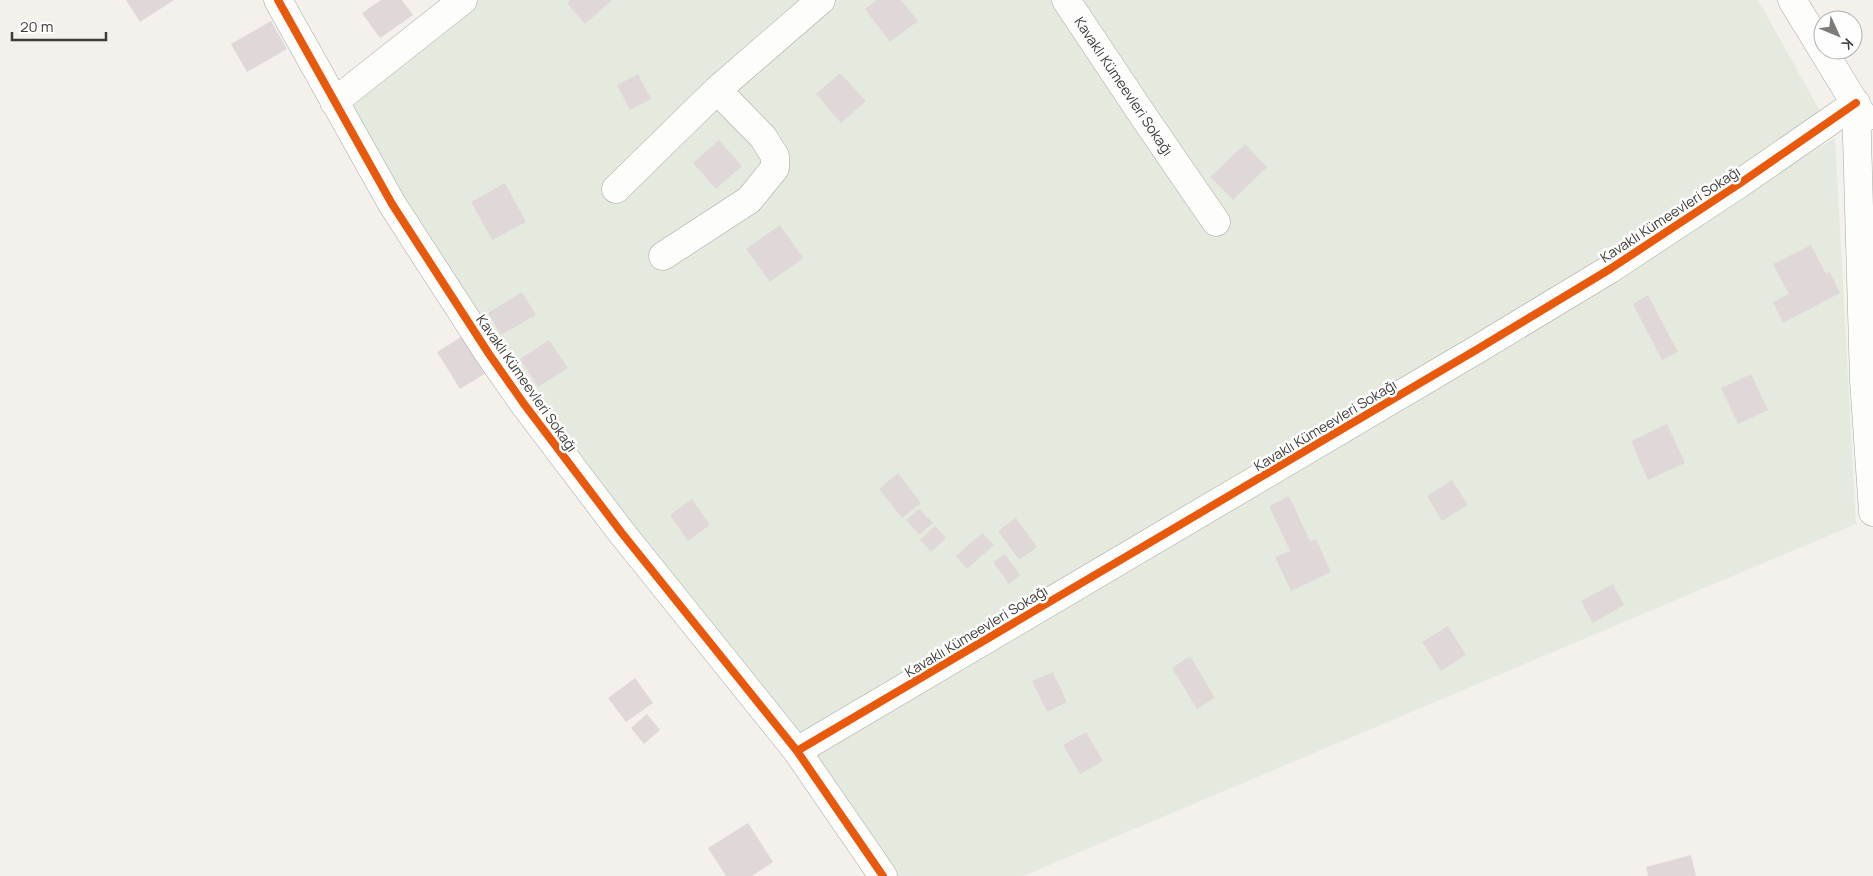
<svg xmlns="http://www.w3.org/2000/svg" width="1873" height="876" viewBox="0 0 1873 876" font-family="Manrope,sans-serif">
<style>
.green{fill:#e5eade}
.building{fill:#e0d8d8}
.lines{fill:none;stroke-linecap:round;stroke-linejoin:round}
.minor-casing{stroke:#a9a6a3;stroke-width:29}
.minor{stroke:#fdfdfc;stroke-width:28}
.cycleway-casing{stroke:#fefefe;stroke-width:11}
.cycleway{stroke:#e8590c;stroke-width:8}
.labels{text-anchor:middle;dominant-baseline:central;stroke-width:5;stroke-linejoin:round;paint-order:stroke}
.street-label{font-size:14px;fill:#3e3a38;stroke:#fefefe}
</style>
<rect width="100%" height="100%" fill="#f4f0ec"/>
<!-- green -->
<path class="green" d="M479 0H1758L1824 118 1613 258 799 742 558 439 451 282 352 105Z
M1835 138 1856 524 1023 876H895L810 755Z"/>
<!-- building -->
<path class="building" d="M126 0H174L140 22Z
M381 0H402L413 15 380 38 362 13Z
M571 0H612L585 24 567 3Z
M877 0H901L918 21 890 42 865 9Z
M271 21 287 49 247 72 231 44Z
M840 73 866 101 841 123 816 94Z
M638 74 651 99 630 110 617 85Z
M719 140 742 166 716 189 693 163Z
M1245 144 1267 167 1233 200 1210 177Z
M505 183 526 222 492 240 471 202Z
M780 225 803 258 770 282 746 249Z
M1811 245 1826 274 1830 272 1840 293 1783 323 1773 302 1789 294 1773 264Z
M522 292 536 315 501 335 488 313Z
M1648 295 1678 352 1662 360 1633 304Z
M466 334 489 371 460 389 437 352Z
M549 340 568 368 538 387 520 359Z
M1751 374 1768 410 1738 424 1721 388Z
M1667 424 1685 463 1648 480 1631 441Z
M898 473 921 503 902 518 879 489Z
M1452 480 1468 505 1442 521 1427 496Z
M1289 496 1310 541 1316 539 1331 572 1291 591 1275 557 1290 551 1269 506Z
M692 499 710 525 688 541 670 515Z
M919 509 933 523 919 535 906 520Z
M1016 518 1037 547 1019 560 998 531Z
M935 526 946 538 931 552 920 540Z
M982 533 994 545 967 569 956 556Z
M1005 554 1020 575 1009 584 993 562Z
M1613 584 1624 605 1593 623 1581 601Z
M1448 626 1466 655 1441 671 1422 642Z
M1190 656 1215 698 1197 709 1172 668Z
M1053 672 1067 702 1047 712 1032 681Z
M635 678 653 703 626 722 608 698Z
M647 714 660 730 644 744 631 728Z
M1086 732 1103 761 1080 774 1063 745Z
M748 823 773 862 752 876H726L708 848Z
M1691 855 1696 876H1648L1646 867Z"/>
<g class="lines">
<!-- minor casing -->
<g class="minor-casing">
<path id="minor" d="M278 0 392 204 489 354 524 404 621 532 797 751 883 876
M1066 0 1144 117 1216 222
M1792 0 1864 118
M334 102 463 0
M1856 103 1864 380 1873 512
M616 189 717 90 821 0
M663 256 749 200 775 168V156L763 137 717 90
M797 751 1476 350 1610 269 1739 184 1856 103"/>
</g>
<!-- minor -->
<use href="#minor" class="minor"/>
<!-- cycleway casing -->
<g class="cycleway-casing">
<path id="cycleway" d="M278 0 392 204 489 354 524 404 621 532 797 751 883 876
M797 751 1476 350 1610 269 1739 184 1856 103"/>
</g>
<!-- cycleway -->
<use href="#cycleway" class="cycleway"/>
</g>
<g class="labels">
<!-- street labels -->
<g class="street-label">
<text transform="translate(1124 86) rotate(56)">Kavaklı Kümeevleri Sokağı</text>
<text transform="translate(1670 214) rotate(-33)">Kavaklı Kümeevleri Sokağı</text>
<text transform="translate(527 383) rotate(55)">Kavaklı Kümeevleri Sokağı</text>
<text transform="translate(1325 425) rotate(-31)">Kavaklı Kümeevleri Sokağı</text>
<text transform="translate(976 631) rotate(-31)">Kavaklı Kümeevleri Sokağı</text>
</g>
</g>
<!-- north arrow -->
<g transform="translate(1838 35) rotate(134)"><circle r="24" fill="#fefefe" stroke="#b1b0af"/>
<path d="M0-4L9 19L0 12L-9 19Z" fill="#7e7a77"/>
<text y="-8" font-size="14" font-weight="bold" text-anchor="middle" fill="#3e3a38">K</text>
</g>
<!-- scale -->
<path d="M12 32v8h94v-8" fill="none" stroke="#3e3a38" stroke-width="2.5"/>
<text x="20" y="32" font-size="15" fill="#3e3a38" stroke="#fefefe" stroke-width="4" paint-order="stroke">20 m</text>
</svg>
